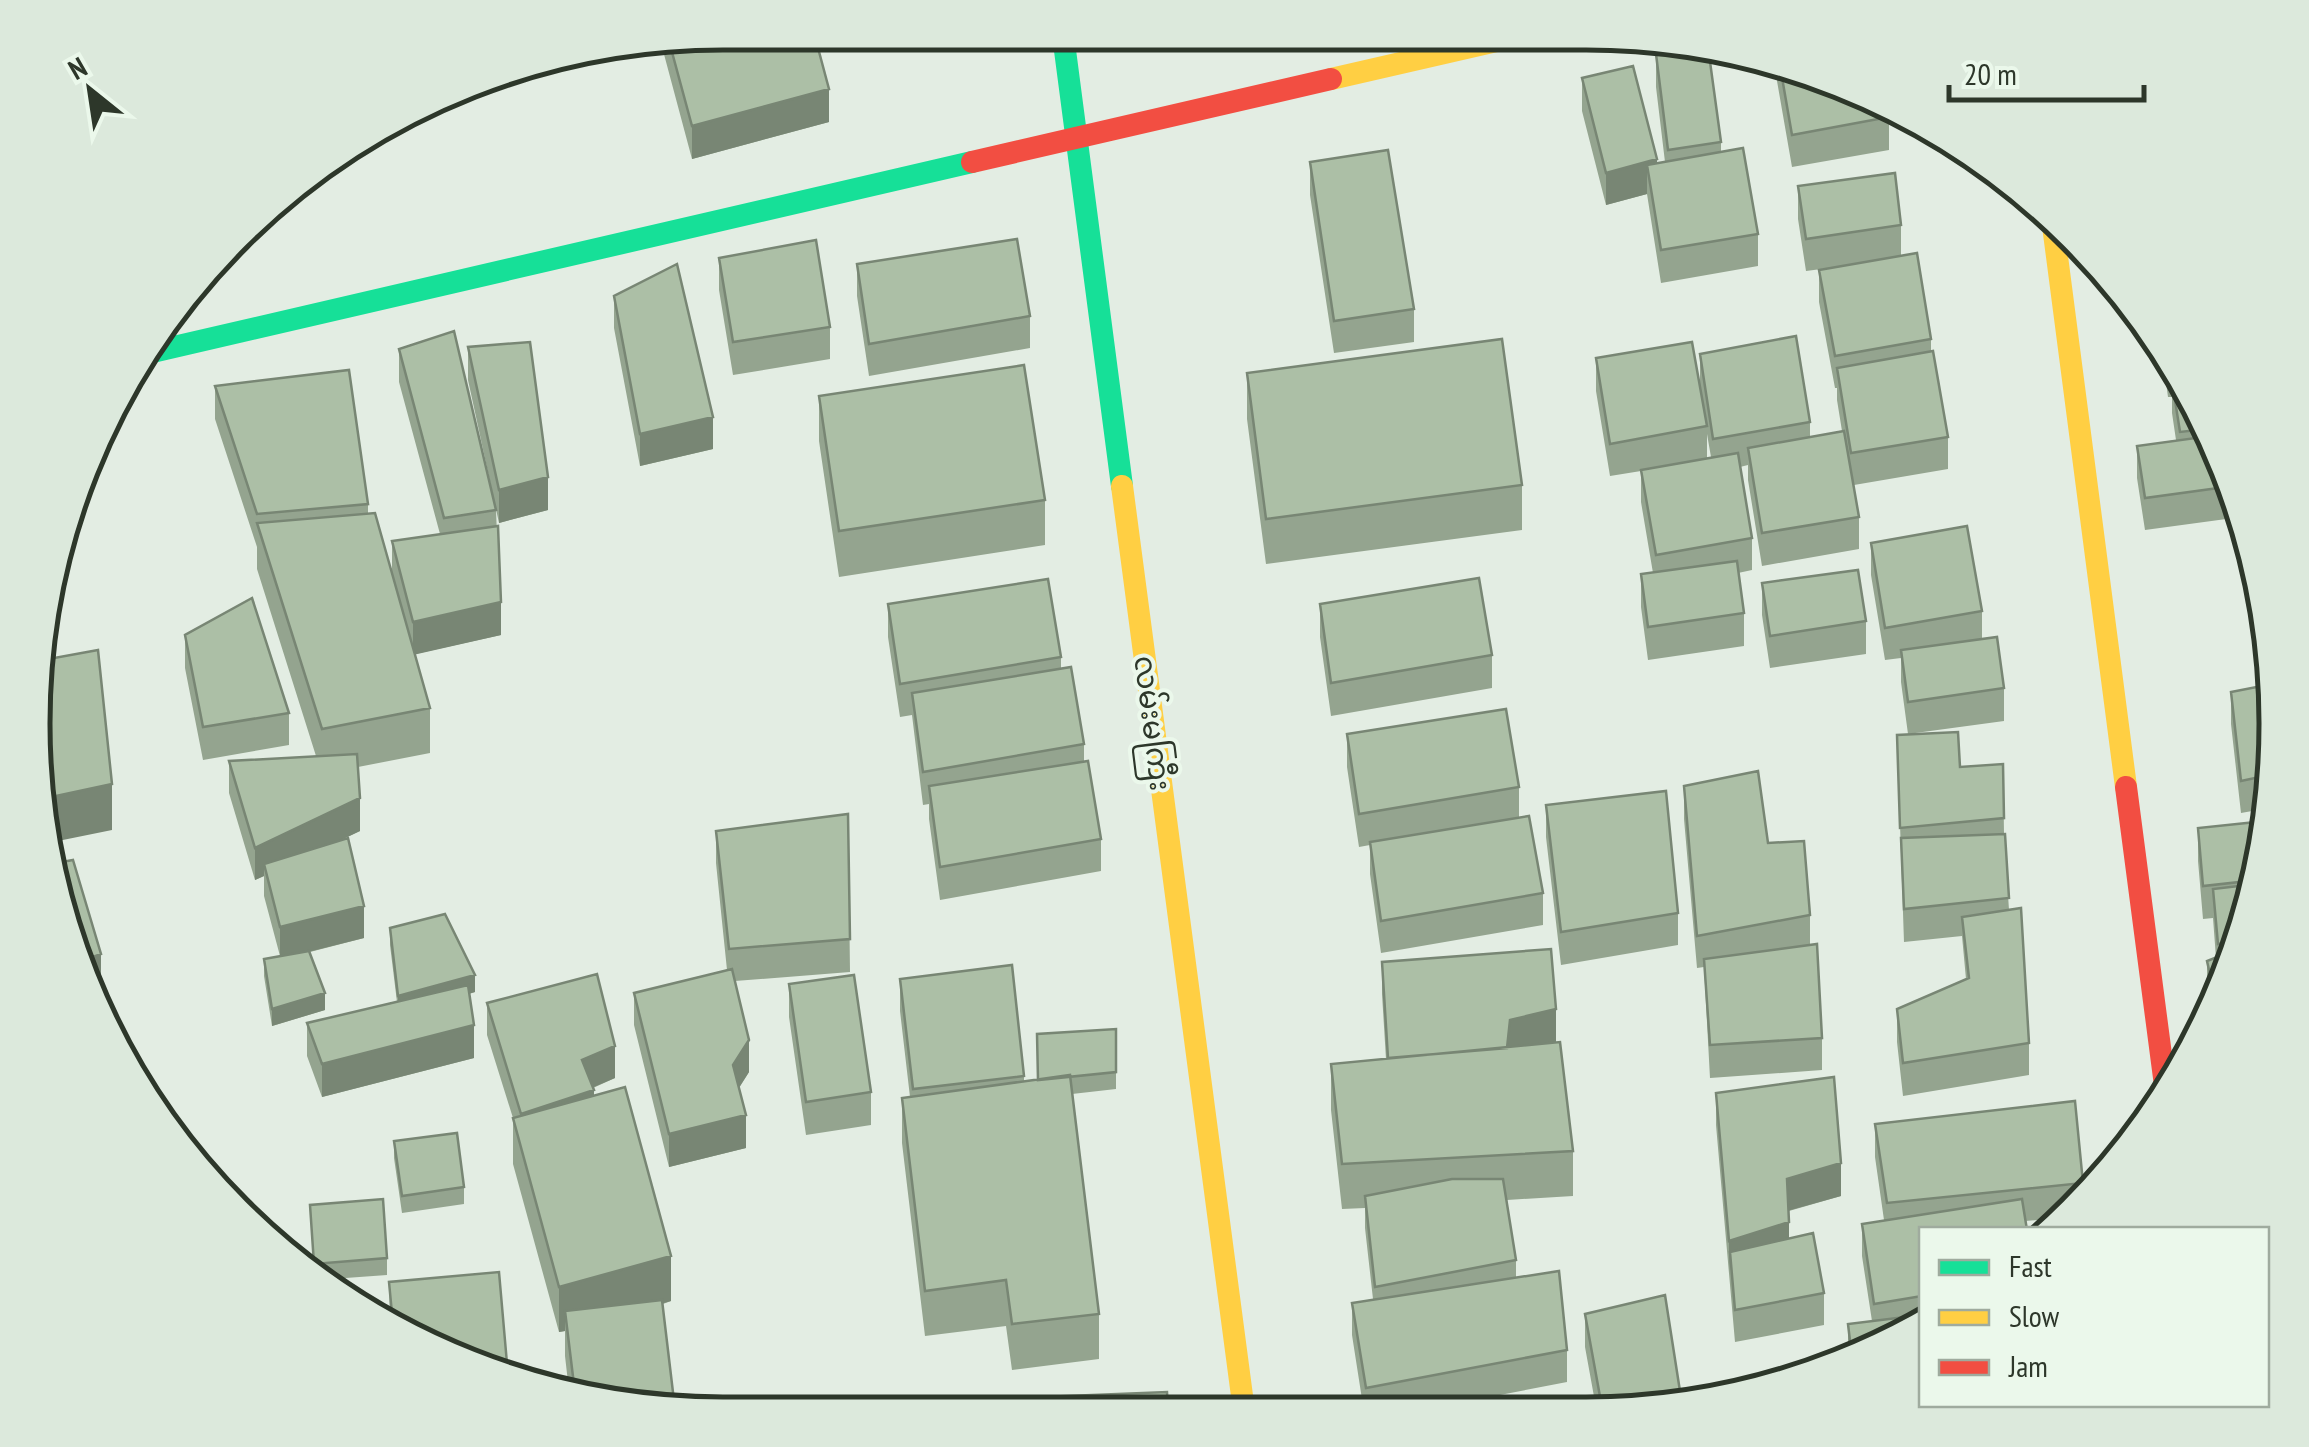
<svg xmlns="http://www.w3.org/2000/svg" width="2309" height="1447" viewBox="0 0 2309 1447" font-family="'PT Sans Narrow','Noto Sans Myanmar',sans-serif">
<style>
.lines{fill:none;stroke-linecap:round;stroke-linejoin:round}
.fast{stroke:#16e098;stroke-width:22}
.slow{stroke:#ffcf43;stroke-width:22}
.jam{stroke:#f24e42;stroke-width:22}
.wall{fill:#94a48f;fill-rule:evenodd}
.shaded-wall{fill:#788674}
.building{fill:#acbfa6;stroke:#788674;stroke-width:2.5}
.labels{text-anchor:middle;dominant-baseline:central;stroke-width:8;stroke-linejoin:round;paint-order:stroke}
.street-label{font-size:30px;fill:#2d372a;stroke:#ebf8eb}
.rim{fill:none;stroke:#2d372a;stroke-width:5}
</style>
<rect width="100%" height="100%" fill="#e3ede3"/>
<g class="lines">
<!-- fast -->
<path class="fast" d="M1063 35 1122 486
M148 353 972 162"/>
<!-- slow -->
<path class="slow" d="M1331 79 1514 37
M2052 218 2126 787
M1122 486 1244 1411"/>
<!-- jam -->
<path class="jam" d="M972 162 1331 79
M2126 787 2166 1093"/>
</g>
<!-- wall -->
<path class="wall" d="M724 32 829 122 692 159 661 43Z
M1656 54 1721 142V152L1758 234V266L1661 283 1647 194 1606 205 1582 111V78L1657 163 1665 162 1656 87Z
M1777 66 1849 85 1889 117V150L1792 167 1777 81Z
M1310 162 1414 309V342L1334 353 1310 195Z
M1798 186 1901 225V256L1931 339V351L1948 437V469L1854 485 1859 517V549L1762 566 1748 480V465L1740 467 1752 538V570L1738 573 1744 613V646L1648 660 1641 607V574L1653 573 1641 502V471L1610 476 1596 391V358L1700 382V354L1810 422V437L1842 431 1837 400V388H1835L1819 302V270L1837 267 1806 271 1798 219ZM1707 434 1711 457 1707 458Z
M719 258 830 327V359L733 375 719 290Z
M857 264 1030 316V348L869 376 857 296Z
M614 296 713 449 640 466 614 328Z
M2161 346 2184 378 2240 502 2241 517 2145 530 2137 478V446L2176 440 2172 413V397H2168Z
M468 347 548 510 499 523 468 380Z
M399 349 496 510 501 635 415 654 430 708V753L358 767 360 831 341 840 364 938 310 952 325 1010 272 1026 264 976V959L280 956 264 896V876L255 880 229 793V761L316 756 257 569V547L215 419V386L368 504V513L392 573V541L440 534 399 382Z
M1247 373 1522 485V530L1266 564 1247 419Z
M819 396 1045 500V545L839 577 819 441Z
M1871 543 1982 611V639L2004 688V721L1908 734 1901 682V658L1885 660 1871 575Z
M1762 583 1866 621V654L1770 668 1762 615Z
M888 604 1061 657V668L1084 744V762L1101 839V871L940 900 929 819V804L923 805 912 715 900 717 888 637Z
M1320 604 1492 655V688L1331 716 1320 637Z
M185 635 289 713V745L203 760 185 668Z
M2231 692 2275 769 2269 808 2241 813 2231 724Z
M1347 734 1519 787V818L1543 893V925L1381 953 1370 874V845L1359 847 1347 767Z
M1897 735 1960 767 2003 764 2004 834 2009 910 2029 1043V1075L1903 1096 1897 1042V1009L1966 979 1962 936 1904 942Z
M1684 786 1768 843 1810 915V945L1822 1038V1070L1710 1078 1704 967 1697 968 1684 819Z
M1546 805 1678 913V945L1561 965 1546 837Z
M848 814 850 972 735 981 749 1072 739 1088 746 1148 669 1167 634 1025V993L727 970 716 863V831Z
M2266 821 2253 903 2211 1013 2207 994V961L2216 958 2213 918 2203 919 2198 861V828Z
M390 928 475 992 469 994 474 1058 322 1097 307 1056V1023L397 1002 390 945Z
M1382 962 1556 1042 1549 1044 1573 1151V1196L1507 1200 1516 1260V1277L1567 1350V1382L1411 1412H1364L1352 1335V1303L1373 1299 1365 1228V1208L1342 1209 1331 1110V1064L1386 1059 1382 994Z
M900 979 1024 1076V1081L1038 1080 1116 1029V1089L1072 1094 1099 1314V1359L1012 1370 1006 1326 925 1336 902 1143V1098L910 1097 900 1011Z
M789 984 871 1092V1125L806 1135 789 1017Z
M487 1003 615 1078 593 1088 594 1095 671 1301 663 1304 634 1409 569 1391 565 1356V1331L559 1332 513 1164V1118L487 1035Z
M1716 1093 1841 1196 1789 1211V1238L1824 1293V1325L1735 1342 1716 1125Z
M1875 1124 2083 1183V1195L2060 1218 1922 1230V1324L1892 1343 1848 1359V1324L1872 1321 1862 1256V1224L1884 1220 1875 1157Z
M394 1141 464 1187V1204L402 1213 394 1158Z
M310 1205 387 1258V1275L318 1280 314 1278Z
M389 1282 460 1362 390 1322Z
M1585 1314 1631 1413H1597L1585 1347Z"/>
<!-- shaded-wall -->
<path class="shaded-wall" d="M541 62V69L465 87 502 69Z
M829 89V122L692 159V126Z
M1657 159V192L1647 165V194L1606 205V173Z
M713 417V449L640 466V434Z
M548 477V510L499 523V490Z
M501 602V635L413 655V622Z
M112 784V830L48 843 42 799Z
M360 798V831L267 875 264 864V876L255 880V848Z
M364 906V938L280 959V927Z
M101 954V987L95 989 82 961Z
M475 975V992L398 1013V996Z
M325 993V1010L272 1026V1009Z
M1556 1009V1042L1507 1053 1510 1020Z
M474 1025V1058L322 1097V1064Z
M749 1040V1072L733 1097V1065Z
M615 1046V1078L582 1092V1060Z
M594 1090V1123L521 1146V1114Z
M746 1115V1148L669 1167V1134Z
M1841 1163V1196L1787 1211V1179Z
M1789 1222V1255L1730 1252 1729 1273V1241Z
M671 1256V1301L567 1330 565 1311V1331L559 1332V1287Z"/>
<!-- building -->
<path class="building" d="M724 32 814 33 829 89 692 126 669 41Z
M1706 47H1708L1721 142 1668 150 1656 54Z
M1633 66 1657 159 1606 173 1582 78Z
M1780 66 1849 85 1887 107 1889 117 1792 135Z
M1743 148 1758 234 1661 250 1647 165Z
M1388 150 1414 309 1334 321 1310 162Z
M1895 173 1901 225 1806 239 1798 186Z
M1017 239 1030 316 869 344 857 264Z
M816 240 830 327 733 342 719 258Z
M1917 253 1931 339 1835 356 1819 270Z
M677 264 713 417 640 434 614 296Z
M454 331 496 510 444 518 399 349Z
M1796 336 1810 422 1713 439 1700 354Z
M1502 339 1522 485 1266 519 1247 373Z
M530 342 548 477 499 490 468 347Z
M1692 342 1707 426 1610 444 1596 358Z
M1933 351 1948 437 1851 453 1837 368Z
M2166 354 2174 364 2168 365Z
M1024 365 1045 500 839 531 819 396Z
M349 370 368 504 257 514 215 386Z
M2184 379 2207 429 2180 432 2172 381Z
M1844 431 1859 517 1762 533 1748 448Z
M2210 436 2233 486 2145 498 2137 446Z
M1738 453 1752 538 1656 555 1641 470Z
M375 513 430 708 322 729 257 523Z
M498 526 501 602 413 622 392 541Z
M1967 526 1982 611 1885 628 1871 543Z
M1737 561 1744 613 1648 627 1641 574Z
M1858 570 1866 621 1770 636 1762 583Z
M1479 578 1492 655 1331 683 1320 604Z
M1048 579 1061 657 900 684 888 604Z
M252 598 289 713 203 727 185 635Z
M1997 637 2004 688 1908 702 1901 650Z
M98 650 112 784 42 799 32 723 43 660Z
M1071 667 1084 744 923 772 912 693Z
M2272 684 2274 774 2241 781 2231 692Z
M1506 709 1519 787 1359 814 1347 734Z
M1958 732 1960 767 2003 764 2004 818 1900 828 1897 735Z
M357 754 360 798 255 848 229 761Z
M1088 761 1101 839 940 867 929 786Z
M1758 771 1768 843 1804 841 1810 915 1697 936 1684 786Z
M1666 791 1678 913 1561 932 1546 805Z
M848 814 850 939 729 949 716 831Z
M1529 816 1543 893 1381 921 1370 842Z
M2266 821 2257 880 2203 886 2198 828Z
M2005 834 2009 898 1904 909 1901 838Z
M348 838 364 906 280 927 264 864Z
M73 860 101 954 82 961 56 903 51 864Z
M2256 884 2253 903 2238 941 2218 944 2213 889Z
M2021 908 2029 1043 1903 1063 1897 1009 1969 978 1962 917Z
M445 914 475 975 398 996 390 928Z
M1817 944 1822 1038 1710 1045 1704 959Z
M1551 949 1556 1009 1510 1020 1507 1048 1388 1058 1382 962Z
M2235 950 2216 1001 2207 961Z
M309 951 325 993 272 1009 264 959Z
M1012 965 1024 1076 913 1089 900 979Z
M732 969 749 1040 733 1065 746 1115 669 1134 634 993Z
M597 974 615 1046 582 1060 594 1090 521 1114 487 1003Z
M854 975 871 1092 806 1102 789 984Z
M468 985 474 1025 322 1064 307 1023Z
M1116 1029V1072L1038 1080 1037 1034Z
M1560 1042 1573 1151 1342 1164 1331 1064Z
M1070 1075 1099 1314 1012 1324 1006 1280 925 1291 902 1098Z
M1834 1077 1841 1163 1787 1179 1789 1222 1729 1241 1716 1093Z
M625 1087 671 1256 559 1287 513 1118Z
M2075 1101 2083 1183 1887 1203 1875 1124Z
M457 1133 464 1187 402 1196 394 1141Z
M1452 1179H1503L1516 1260 1375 1287 1365 1196Z
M383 1199 387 1258 314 1264 310 1205Z
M2022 1199 2027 1230H1922V1296L1874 1304 1862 1224Z
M1813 1233 1824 1293 1735 1310 1730 1252Z
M1559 1271 1567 1350 1366 1388 1352 1303Z
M499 1272 508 1375 460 1362 393 1324 389 1282Z
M1665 1295 1682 1404 1631 1413H1603L1585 1314Z
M662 1300 675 1409H634L575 1393 565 1311Z
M1922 1315V1324L1892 1343 1852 1358 1848 1324Z
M1167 1392 1168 1411 893 1410 892 1403Z"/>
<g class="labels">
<!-- street labels -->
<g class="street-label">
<text transform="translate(1154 723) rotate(83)">လမ်းမကြီး</text>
</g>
</g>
<!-- crop -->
<path d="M0 0H2309V1447H0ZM723 50H1586A673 673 0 0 1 2259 723V724A673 673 0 0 1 1586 1397H723A673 673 0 0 1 50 724V723A673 673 0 0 1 723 50Z" fill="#dce9dc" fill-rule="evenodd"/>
<path class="rim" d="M723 50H1586A673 673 0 0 1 2259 723V724A673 673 0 0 1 1586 1397H723A673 673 0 0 1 50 724V723A673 673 0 0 1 723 50Z"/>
<!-- legend -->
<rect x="1919" y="1227" width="350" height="180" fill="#ebf8eb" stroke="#9fab9e" stroke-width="2.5"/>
<rect x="1939" y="1260" width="50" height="15" fill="#16e098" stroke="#9fab9e" stroke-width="2.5"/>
<text x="2009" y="1277" font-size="30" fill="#2d372a">Fast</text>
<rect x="1939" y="1310" width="50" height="15" fill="#ffcf43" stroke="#9fab9e" stroke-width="2.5"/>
<text x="2009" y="1327" font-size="30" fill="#2d372a">Slow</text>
<rect x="1939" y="1360" width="50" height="15" fill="#f24e42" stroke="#9fab9e" stroke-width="2.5"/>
<text x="2009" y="1377" font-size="30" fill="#2d372a">Jam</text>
<!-- north arrow -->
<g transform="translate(90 90) rotate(330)" stroke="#ebf8eb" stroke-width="8" paint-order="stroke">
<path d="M0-8L18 38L0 25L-18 38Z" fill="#2d372a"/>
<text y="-15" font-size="28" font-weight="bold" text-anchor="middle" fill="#2d372a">N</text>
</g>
<!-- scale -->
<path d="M1949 85v15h195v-15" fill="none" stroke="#2d372a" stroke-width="5"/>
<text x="1964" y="85" font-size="30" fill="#2d372a" stroke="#ebf8eb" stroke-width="8" paint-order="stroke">20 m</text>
</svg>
